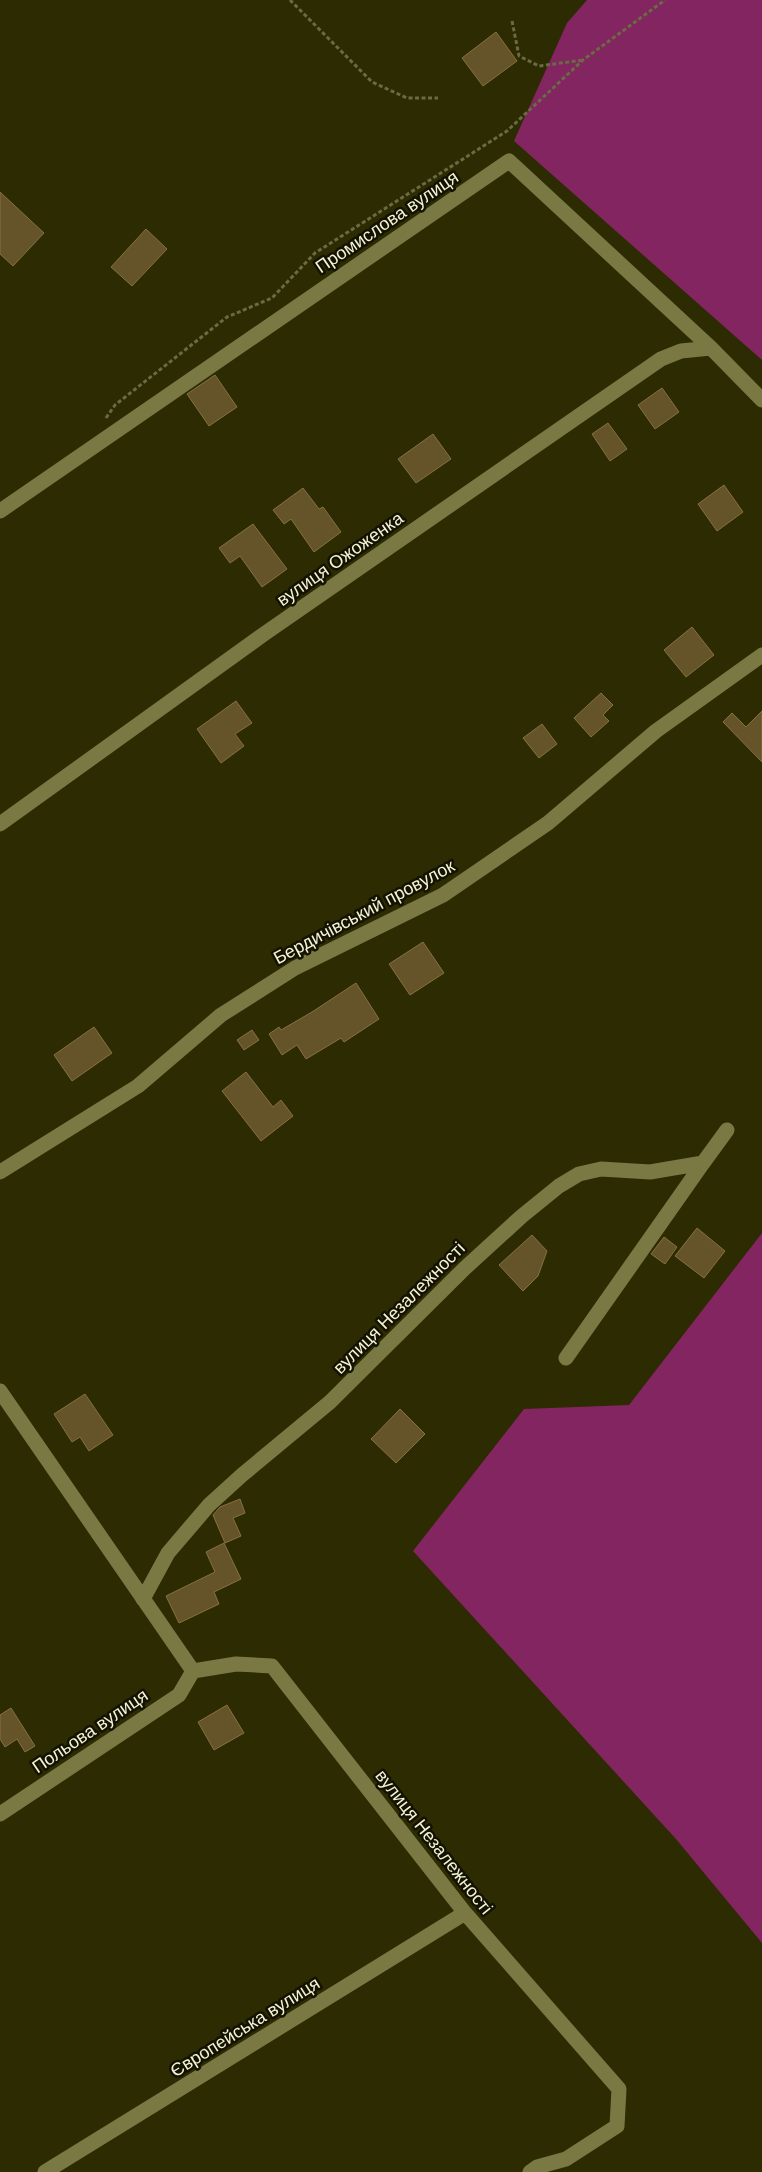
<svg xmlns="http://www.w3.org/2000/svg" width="762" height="2172" viewBox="0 0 762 2172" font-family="'DM Sans',sans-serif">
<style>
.green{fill:#832560}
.building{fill:#65532a;stroke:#87713f}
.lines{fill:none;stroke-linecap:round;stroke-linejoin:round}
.path{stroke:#6c6a44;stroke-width:3;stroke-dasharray:4 2.5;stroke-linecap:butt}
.minor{stroke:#7a7843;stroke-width:15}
.labels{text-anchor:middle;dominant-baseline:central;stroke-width:5;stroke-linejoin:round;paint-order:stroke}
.street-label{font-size:18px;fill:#f4f3d7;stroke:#141301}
</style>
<rect width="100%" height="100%" fill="#2d2b01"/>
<!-- green -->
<path class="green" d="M587 0H762V360L514 141 567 23Z
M762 1233V1943L676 1839 413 1551 524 1409 629 1405Z"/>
<!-- building -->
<path class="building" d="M496 32 517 61 483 86 462 58Z
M0 192 44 233 13 266 0 254Z
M146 229 167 249 132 286 111 267Z
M215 375 237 407 209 426 187 394Z
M662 388 679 412 655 429 638 405Z
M608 423 627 449 610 461 592 434Z
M433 434 451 459 416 483 398 459Z
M724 485 743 512 717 531 698 504Z
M303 488 319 509 323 507 341 532 314 552 291 519 284 524 273 510Z
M253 524 287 569 262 587 240 556 230 563 219 548Z
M692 627 714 655 686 677 664 650Z
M601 693 613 705 603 715 609 721 591 737 574 718Z
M236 701 252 723 235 734 244 746 221 763 197 729Z
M762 711V762L723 722 732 713 746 727Z
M542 724 557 744 539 758 523 738Z
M423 942 444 973 410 995 389 964Z
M356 983 379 1019 344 1042 341 1038 306 1059 297 1045 282 1055 269 1034 279 1027 281 1030 312 1012Z
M94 1027 112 1053 72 1081 54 1055Z
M252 1030 259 1040 244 1050 237 1040Z
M246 1072 273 1107 281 1100 293 1116 261 1141 222 1091Z
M697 1228 725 1251 704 1278 675 1256Z
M532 1235 547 1251 538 1276 523 1291 499 1265Z
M664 1237 677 1247 665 1264 651 1254Z
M85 1394 113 1435 89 1451 80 1437 72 1442 54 1414Z
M400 1409 425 1434 396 1463 371 1439Z
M240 1499 245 1513 233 1518 241 1536 225 1543 213 1515 220 1507Z
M224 1543 241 1579 214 1592 219 1604 179 1623 166 1596 215 1572 206 1552Z
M227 1705 244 1733 214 1750 198 1722Z
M11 1708 35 1746 25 1752 17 1739 5 1747 0 1739V1715Z"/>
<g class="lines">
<!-- path -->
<path class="path" d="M290 0 372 82 407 98H438
M512 21 519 56 539 66 583 60
M106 418 115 405 227 317 272 298 315 253 507 131 583 60 665 0"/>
<!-- minor -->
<path class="minor" d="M0 511 509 161 711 348 762 400
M0 824 264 634 661 359 681 351 711 348
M0 1172 138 1086 221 1015 295 968 443 895 548 823 656 731 762 655
M566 1358 703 1163
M0 1391 193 1671 236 1664 272 1666 465 1913 619 2089 617 2126 566 2159 537 2167 530 2172
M143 1599 168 1553 209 1505 242 1475 330 1402 465 1268 522 1216 559 1186 579 1174 601 1169 650 1172 703 1163 727 1130
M0 1814 179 1695 193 1671
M45 2172 465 1913"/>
</g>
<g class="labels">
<!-- street labels -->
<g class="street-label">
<text transform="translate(387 222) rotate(-34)">Промислова вулиця</text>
<text transform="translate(340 559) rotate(-35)">вулиця Ожоженка</text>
<text transform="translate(364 912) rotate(-28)">Бердичівський провулок</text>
<text transform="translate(399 1308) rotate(-45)">вулиця Незалежності</text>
<text transform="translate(90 1731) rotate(-34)">Польова вулиця</text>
<text transform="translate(434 1842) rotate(52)">вулиця Незалежності</text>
<text transform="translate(245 2027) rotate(-32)">Європейська вулиця</text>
</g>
</g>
</svg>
